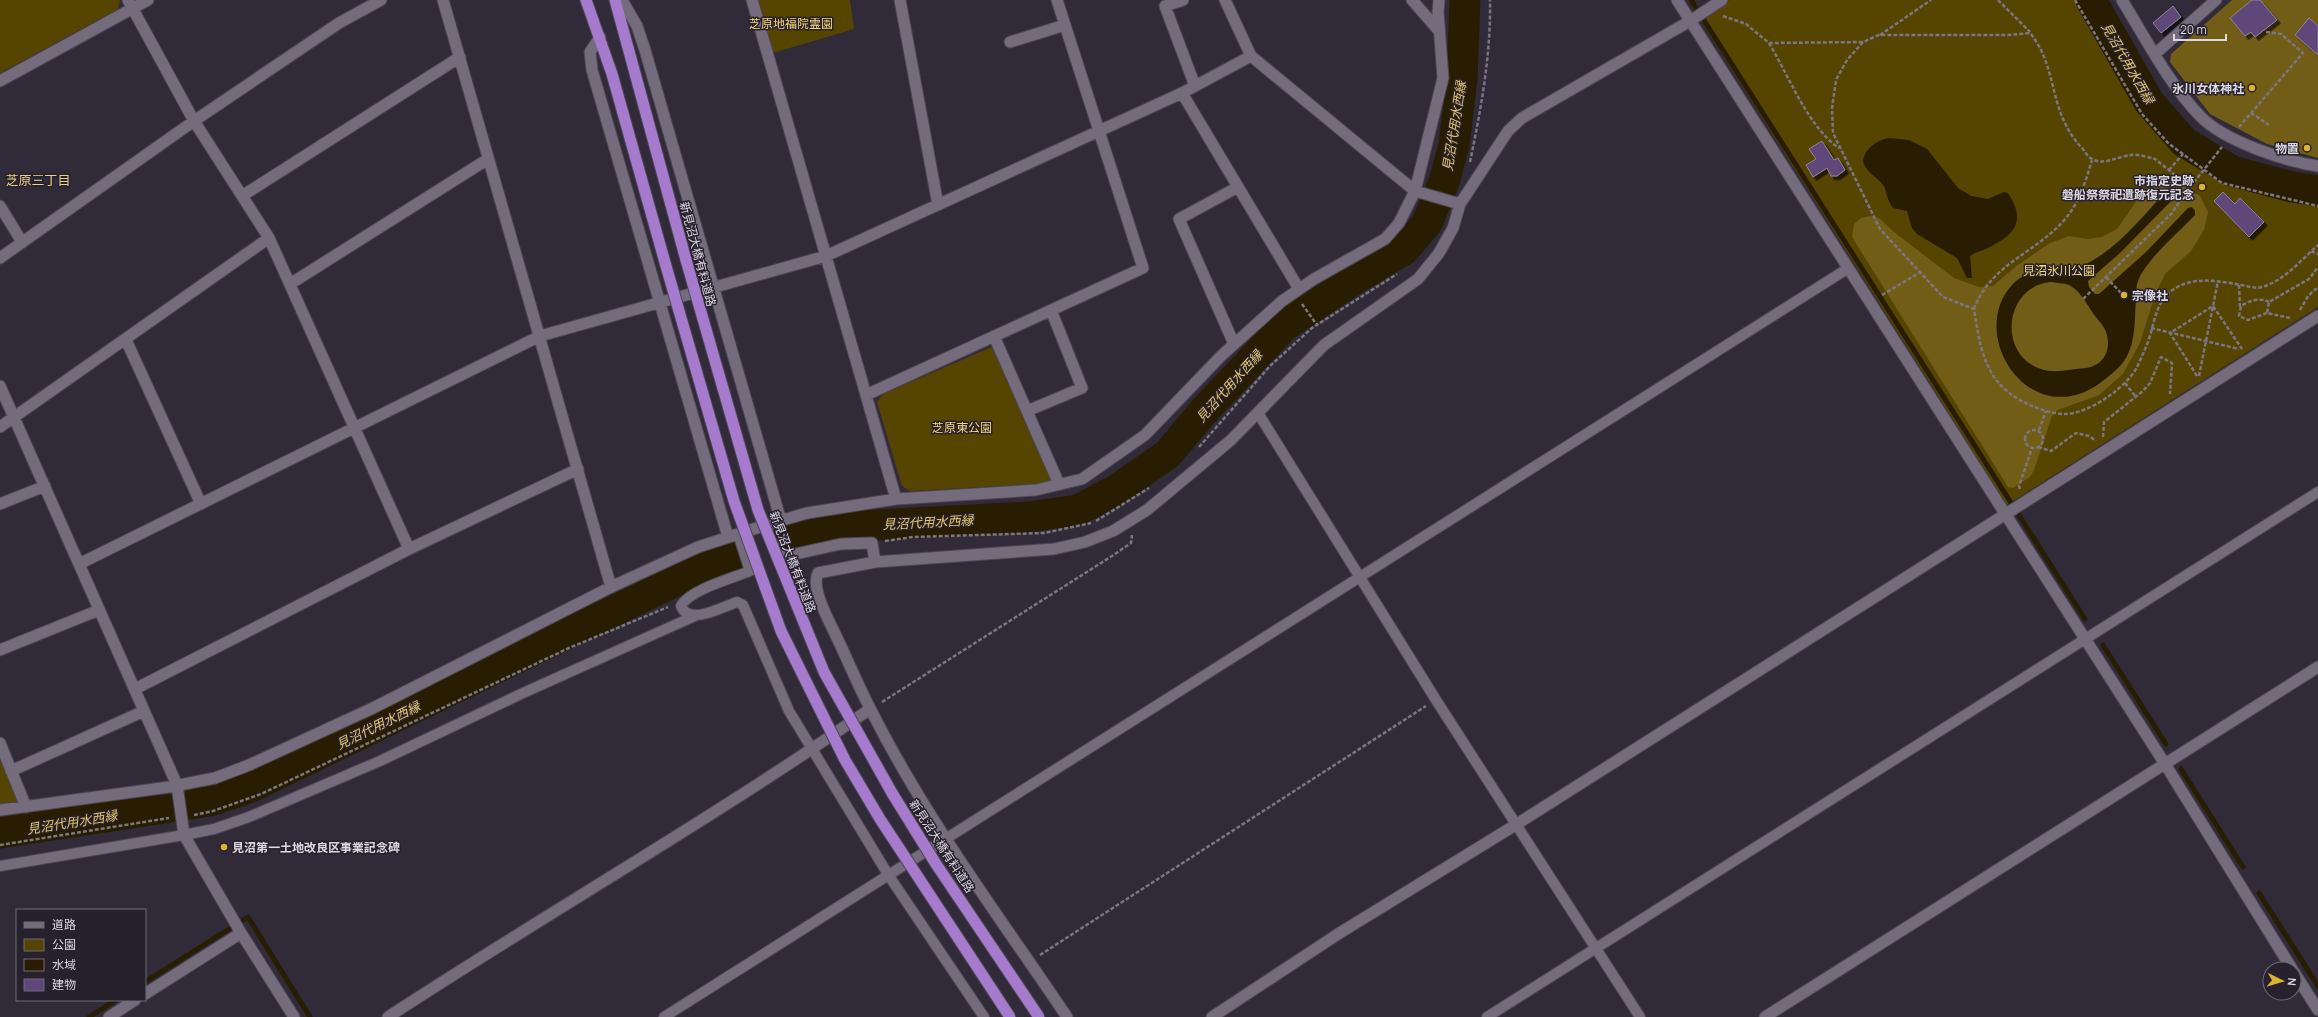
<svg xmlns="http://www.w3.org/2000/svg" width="2318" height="1017" viewBox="0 0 2318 1017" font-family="Manrope,'Noto Sans JP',sans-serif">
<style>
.green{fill:#564401}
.forest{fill:#725d17}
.water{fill:#281d00;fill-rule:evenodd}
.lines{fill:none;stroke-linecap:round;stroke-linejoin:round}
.stream{stroke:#281d00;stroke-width:5}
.river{stroke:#281d00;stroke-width:31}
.building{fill:#61467a;stroke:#8d8596;filter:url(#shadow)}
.service-casing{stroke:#4c4651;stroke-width:12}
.minor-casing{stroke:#4c4651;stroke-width:13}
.tertiary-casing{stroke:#4c4651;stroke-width:13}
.trunk-casing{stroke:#4c4651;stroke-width:13}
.path{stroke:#7b7682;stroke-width:2.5;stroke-dasharray:4 2;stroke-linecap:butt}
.service{stroke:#746c7c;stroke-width:10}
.minor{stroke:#746c7c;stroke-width:11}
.tertiary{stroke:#746c7c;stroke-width:11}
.trunk{stroke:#a67acc;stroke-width:11}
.trunk-bridge-casing{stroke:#4c4651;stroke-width:13;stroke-linecap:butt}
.trunk-bridge{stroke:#a67acc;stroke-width:11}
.poi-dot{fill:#dab333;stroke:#27212e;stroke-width:1.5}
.labels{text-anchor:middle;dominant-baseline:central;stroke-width:3;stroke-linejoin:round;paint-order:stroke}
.park-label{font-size:12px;fill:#f7d779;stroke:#27212e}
.poi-label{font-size:12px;font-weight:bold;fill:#dcd8e1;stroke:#27212e;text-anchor:end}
.street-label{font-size:12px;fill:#dcd8e1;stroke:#27212e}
.water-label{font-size:13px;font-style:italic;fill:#e5c568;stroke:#27212e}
.neighbourhood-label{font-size:13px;fill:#edd387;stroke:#27212e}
</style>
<defs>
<filter id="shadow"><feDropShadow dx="3.5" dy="3.5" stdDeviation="0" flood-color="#0009"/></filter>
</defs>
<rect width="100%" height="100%" fill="#312a38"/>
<!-- green -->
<path class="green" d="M0 0H120L118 9 0 73Z
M757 0H850L854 29 773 53Z
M1730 0H2077C2097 35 2119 82 2143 113 2164 140 2194 164 2224 181L2318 203V307L2007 505 1700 19Z
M994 346 1052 483 910 491 902 486 877 402 883 394Z
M0 749 18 802 0 805Z"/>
<!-- forest -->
<path class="forest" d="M2232 0H2318V158L2267 144 2210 114 2170 62 2171 54Z
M2172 179 2200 196 2208 212 2204 230 2191 251 2165 274 2155 295 2140 343 2123 374 2099 395 2058 410 2052 416 2034 470 2030 477 2013 488 2008 487 1852 237 1854 224 1861 218 1870 216 1879 218 1894 232 1954 278 1979 287 1993 286 2015 267 2050 243 2069 236 2087 239 2102 237 2117 229 2135 203 2156 181Z"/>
<!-- water -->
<path class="water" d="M1889 138 1909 140 1927 149 1958 188 1971 196 1988 199 2004 192 2008 193C2027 222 2014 235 1988 248 1982 251 1975 252 1970 256L1972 278H1967L1957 258 1917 234 1912 228 1907 211 1893 208C1886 199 1887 190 1883 185 1877 176 1868 175 1863 162 1864 149 1877 140 1889 138Z
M2174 188 2177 193 2175 197 2120 253 2088 281 2089 287 2095 294H2099L2146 252 2188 208 2192 207 2195 211V215C2180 231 2145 261 2138 281 2136 286 2136 293 2136 299 2134 323 2137 351 2117 369 2104 381 2089 393 2071 396 2013 406 1973 327 2012 285 2031 263 2065 275 2088 263 2118 248 2146 213 2168 189ZM2051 282C2056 283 2064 283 2069 285 2079 290 2085 301 2091 310 2095 317 2103 324 2106 332 2112 349 2104 366 2086 368 2071 369 2055 374 2041 369 1997 355 2004 286 2051 282Z"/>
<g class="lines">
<!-- stream -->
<path class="stream" d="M1691 0 2085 619
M2103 645 2166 744
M2181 769 2243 867
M2259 893 2318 986
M145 982 248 917 310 1017
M89 1017 116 1000"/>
<!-- river -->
<path class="river" d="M2091 0 2149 102 2184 142 2232 171 2292 187 2318 191
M790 539 857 526 1029 517 1078 510 1116 490 1168 454 1203 412 1284 326 1350 282 1404 250 1427 223 1444 182 1454 145 1462 79 1465 0
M0 833 210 801 251 787 692 573 736 556"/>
</g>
<!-- building -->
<path class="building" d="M2252 0H2260L2277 20 2255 37 2251 32 2245 36 2230 18Z
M2173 6 2181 17 2161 33 2153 23Z
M2309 18 2318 26V55L2295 35Z
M1822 141 1834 160 1838 158 1845 170 1837 176H1831L1827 168 1813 177 1806 165 1816 159 1809 149Z
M2223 192 2235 204 2240 198 2264 222 2249 237 2214 201Z"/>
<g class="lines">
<!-- service casing -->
<g class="service-casing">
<path id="service" d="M1258 413 1436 700 1640 1017
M738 534 750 571C733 578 689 590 681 606 689 626 722 607 737 602L743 605 789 711 889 876 984 1017
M0 866 184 835 214 829 249 817 380 761 523 693 697 615
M664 1017 1847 269
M1487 1017 2318 492"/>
</g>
<!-- minor casing -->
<g class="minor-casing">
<path id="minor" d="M128 0 194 121 269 238 409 549
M443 0 611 587
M622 0 637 26 645 50 781 521
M752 0 896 499
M900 0 938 205
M1183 0 1165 6 1195 86
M1225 0 1251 56 1415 191 1460 204 1508 131 1522 118 1690 21 1722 0
M1412 0 1439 31
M2122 0C2146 39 2168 83 2201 117 2225 141 2284 161 2318 166
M600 37 590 52 592 70 728 537
M1010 42 1065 25
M2155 54 2216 0
M0 81 148 0
M1182 93 1299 289
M242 196 460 57
M0 206 22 242
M0 258 194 121 339 23 381 0
M290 284 488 159
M994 336 1059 484
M126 340 201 504
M1234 344 1179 219 1238 187
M0 386 177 785 184 835 241 933 294 1017
M866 395 1143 268 1057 0
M1027 411 1082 388 1051 310
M0 427 269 238
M0 504 45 486
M776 545 782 557 841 544 872 543 875 562 818 573C810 589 831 624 838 640 850 665 860 690 873 714 926 819 1001 919 1067 1017
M875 562 1054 549 1085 542 1113 531 1147 510 1231 440 1324 345 1418 279 1439 253 1453 228 1460 204
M79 564 540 336 826 256 1182 93 1251 56
M0 650 99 610
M135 689 409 549 578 469
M0 743 26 807
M2165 764 2292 969
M11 771 144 711
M0 810 169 787 215 778 249 765 373 708 611 587 698 547 769 524 807 513 896 499 1036 490 1082 479 1145 435 1221 356 1282 301 1314 279 1385 239 1399 223 1415 191 1443 78 1438 12 1439 0
M2294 972 2318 1010
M145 994 241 933
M109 1017 135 1000
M388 1017C547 913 714 818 870 709
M1212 1017 1338 934 1517 824 2318 316
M1765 1017 2318 667"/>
</g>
<!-- tertiary casing -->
<g class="tertiary-casing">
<path id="tertiary" d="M1677 0 2165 764"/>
</g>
<!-- trunk casing -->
<g class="trunk-casing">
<path id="trunk" d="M586 0 612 74 666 266
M615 0 686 260"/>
</g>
<!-- path -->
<path class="path" d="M1998 0 2030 32
M2075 0 2142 114 2168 143 2222 183 2318 206
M1723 16 1746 24 1769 43 1863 42 1879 35H2009L2030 33C2059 68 2047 111 2082 148 2085 152 2088 157 2092 159 2103 166 2119 156 2131 155 2138 154 2148 157 2155 159L2190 187 2171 214 2082 300
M1880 35 1931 0
M1863 42 1847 60 1836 80 1832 108 1833 133 1880 229 1943 297 1974 309C1981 353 1986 386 2030 405 2041 410 2053 414 2065 414 2089 414 2129 386 2138 365 2142 356 2146 348 2149 339 2155 321 2156 300 2174 289 2194 276 2219 281 2241 285 2248 286 2255 289 2262 287 2284 281 2301 260 2318 245
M1769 43C1789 76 1808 127 1839 148
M2251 113 2269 125
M2239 127 2303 53 2281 34 2266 32
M1470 162C1481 109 1491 55 1490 0
M2169 170 2183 154
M2190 187 2222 147
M2311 251 2318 254
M2106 277 2121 293
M2239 285 2240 308
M1882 295 1919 273
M1302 304 1317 325
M1974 309C1991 263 2037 253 2066 218 2080 201 2086 180 2092 160
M2300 310 2308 296 2318 287
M2267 313 2248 320 2239 316 2241 306C2249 301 2260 297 2269 302
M2290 318 2267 313 2269 302 2309 279 2318 267
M2151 328 2239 349
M2197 376 2170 333 2213 306 2242 349
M2199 376 2218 281
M2125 383 2136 397
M2025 439a9 9 0 1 1 18 0a9 9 0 1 1-18 0Z
M2039 430 2046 411
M2103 437 2104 422 2143 391 2150 383 2161 357 2172 363 2170 394
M1199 447 1270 366 1312 328 1397 274
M2038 447 2051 451 2076 433 2089 436 2096 441
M2020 489 2019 486 2032 448
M1096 521 1149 488
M885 541 913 537 1044 533 1091 523
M882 702 1112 556 1131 543 1132 535
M194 815 213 811 261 794 569 648 668 607
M0 845 169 818
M1040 955 1426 706"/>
<!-- service -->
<use href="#service" class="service"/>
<!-- minor -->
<use href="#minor" class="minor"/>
<!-- tertiary -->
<use href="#tertiary" class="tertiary"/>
<!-- trunk -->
<use href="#trunk" class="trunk"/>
<!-- trunk-bridge casing -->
<g class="trunk-bridge-casing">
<path id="trunk-bridge" d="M686 260 758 510 824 672 892 793 936 864 1039 1017
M666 266 734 501 781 631 845 760 880 819 1010 1017"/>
</g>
<!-- trunk-bridge -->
<use href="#trunk-bridge" class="trunk-bridge"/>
</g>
<!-- markers -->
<g class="poi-dot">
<circle cx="2252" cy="88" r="4"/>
<circle cx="2307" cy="148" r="4"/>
<circle cx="2202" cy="187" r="4"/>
<circle cx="2124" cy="295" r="4"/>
<circle cx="224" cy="847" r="4"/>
</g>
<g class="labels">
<!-- park labels -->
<g class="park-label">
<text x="791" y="23">芝原地福院霊園</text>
<text x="2059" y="270">見沼氷川公園</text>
<text x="962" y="427">芝原東公園</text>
</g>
<!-- poi labels -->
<g class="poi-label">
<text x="2244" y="88">氷川女体神社</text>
<text x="2299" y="148">物置</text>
<text x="2194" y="180">市指定史跡<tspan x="2194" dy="14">磐船祭祭祀遺跡復元記念</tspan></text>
<text x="2132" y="295" text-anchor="start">宗像社</text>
<text x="232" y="847" text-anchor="start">見沼第一土地改良区事業記念碑</text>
</g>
<!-- street labels -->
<g class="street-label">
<text transform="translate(698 254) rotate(75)">新見沼大橋有料道路</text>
<text transform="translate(793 562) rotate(69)">新見沼大橋有料道路</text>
<text transform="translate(942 846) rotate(57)">新見沼大橋有料道路</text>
</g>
<!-- water labels -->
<g class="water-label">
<text transform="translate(2128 63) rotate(60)">見沼代用水西縁</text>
<text transform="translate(1454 126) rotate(-81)">見沼代用水西縁</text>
<text transform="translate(1229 386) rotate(-48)">見沼代用水西縁</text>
<text transform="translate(928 522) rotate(-3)">見沼代用水西縁</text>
<text transform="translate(378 725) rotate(-26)">見沼代用水西縁</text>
<text transform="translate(72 822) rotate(-9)">見沼代用水西縁</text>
</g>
<!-- neighbourhood labels -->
<g class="neighbourhood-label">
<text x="38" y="180">芝原三丁目</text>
</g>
</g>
<!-- legend -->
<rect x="16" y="909" width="130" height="92" fill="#27212e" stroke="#6f6a76"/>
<rect x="24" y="922" width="20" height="6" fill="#746c7c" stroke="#6f6a76"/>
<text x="52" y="929" font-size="12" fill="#dcd8e1">道路</text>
<rect x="24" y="939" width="20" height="12" fill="#564401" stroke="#6f6a76"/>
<text x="52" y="949" font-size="12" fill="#dcd8e1">公園</text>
<rect x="24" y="959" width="20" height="12" fill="#281d00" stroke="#6f6a76"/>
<text x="52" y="969" font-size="12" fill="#dcd8e1">水域</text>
<rect x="24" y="979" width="20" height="12" fill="#61467a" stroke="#6f6a76"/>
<text x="52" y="989" font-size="12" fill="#dcd8e1">建物</text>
<!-- north arrow -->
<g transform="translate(2282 981) rotate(95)"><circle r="19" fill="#27212e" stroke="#6f6a76"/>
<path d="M0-3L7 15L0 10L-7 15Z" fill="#dab333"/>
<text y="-6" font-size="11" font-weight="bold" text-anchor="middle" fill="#dcd8e1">N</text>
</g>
<!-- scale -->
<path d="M2174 34v6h52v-6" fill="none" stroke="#dcd8e1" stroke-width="2"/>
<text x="2180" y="34" font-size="12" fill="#dcd8e1" stroke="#27212e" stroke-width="3" paint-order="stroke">20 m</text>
</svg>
